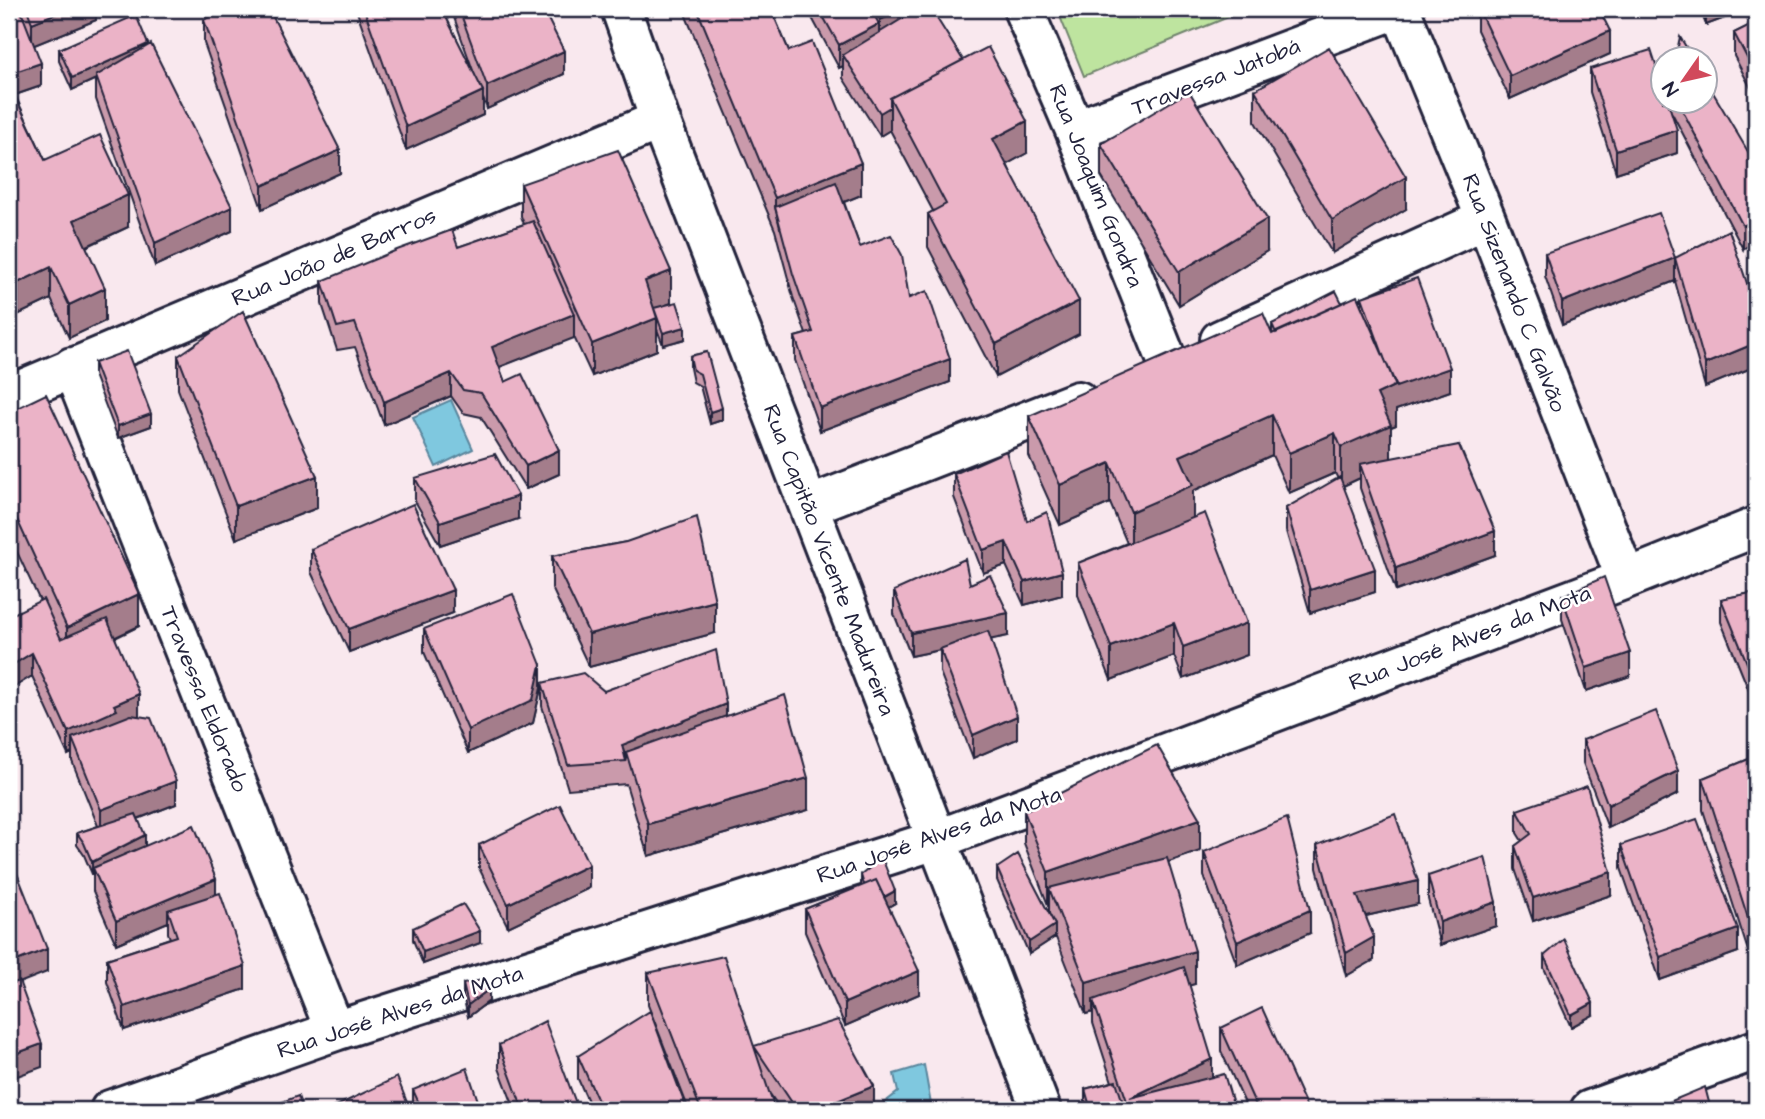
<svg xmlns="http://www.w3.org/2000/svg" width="1765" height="1119" viewBox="0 0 1765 1119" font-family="'Architects Daughter',sans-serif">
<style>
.green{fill:#bee49f;stroke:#70836d;stroke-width:2}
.water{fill:#7fc8df;stroke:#5a869d;stroke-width:2}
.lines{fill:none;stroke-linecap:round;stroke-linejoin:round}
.street-casing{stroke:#22223b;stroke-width:44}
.street{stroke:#fff;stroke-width:38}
.wall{fill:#ca9aab;stroke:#22223b;stroke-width:2}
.shaded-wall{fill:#a47d8b;stroke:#22223b;stroke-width:2}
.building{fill:#ebb3c7;stroke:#22223b;stroke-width:2}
.labels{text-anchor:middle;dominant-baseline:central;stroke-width:5;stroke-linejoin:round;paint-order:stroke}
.street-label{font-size:23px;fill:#22223b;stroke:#fff}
</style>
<rect width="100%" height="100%" fill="#f9e8ee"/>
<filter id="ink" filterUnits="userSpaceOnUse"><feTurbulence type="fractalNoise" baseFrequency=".0143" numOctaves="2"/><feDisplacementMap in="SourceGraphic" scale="14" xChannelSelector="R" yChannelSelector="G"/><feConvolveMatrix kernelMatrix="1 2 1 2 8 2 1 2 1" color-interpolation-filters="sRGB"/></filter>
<g filter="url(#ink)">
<!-- green -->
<path class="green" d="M1057 9H1248L1084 76Z"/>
<!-- water -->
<path class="water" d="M451 400 473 449 436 467 413 417Z
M924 1065 932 1110H875L898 1092 894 1074Z"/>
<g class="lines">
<!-- street casing -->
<g class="street-casing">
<path id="street" d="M621 9 660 120 1041 1110
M1023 9 1075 130 1168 363
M1400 9 1486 219 1626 579
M1075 130 1397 9
M1220 340 1486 219
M72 367 335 1031
M9 395 660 120
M809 506 1078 401
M110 1110 335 1031 936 840 1626 579 1756 527
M1590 1110 1756 1050"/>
</g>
<!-- street -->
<use href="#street" class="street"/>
</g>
<!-- wall -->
<path class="wall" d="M9 9H96V20L34 45 41 86 15 95 45 160 128 227 86 247 105 321 69 338 51 299 9 319Z
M356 9H442L475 76 451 9H543L564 74 487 109 483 98V115L406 150Z
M683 9H782L773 13 789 51 861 195 844 202 860 247 909 298 950 382 820 431 795 360V337L806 334 793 297 775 230Z
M811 9H934V15L963 60 1027 153 1007 164 1079 334 996 377 928 247V214L933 211 890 130 880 136 843 78V66L839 68 811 16Z
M1473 9H1599L1610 54 1510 99 1477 30V15Z
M1700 9H1749L1706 25Z
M204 20 340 173 262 209 204 43Z
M1756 22V98L1734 56V33Z
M148 46 232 231 155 266 96 99V79L72 90 59 61V49Z
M1590 69 1669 105V102H1705L1756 165 1743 249 1672 113 1677 153 1616 173 1590 92Z
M1255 90 1406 209 1332 253 1255 122Z
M1101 144 1267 251 1179 305 1101 176Z
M521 184 671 303 685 339 663 345 657 329V350L592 376 574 337 499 367 505 382 559 474 526 489 481 417 463 413 451 396 384 425 355 347 337 350 322 304V281L458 247 524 224 521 216Z
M1545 253 1675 281 1562 325 1545 276Z
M1675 258 1756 310V366L1705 387 1675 281Z
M1362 297 1450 391 1396 410V425L1391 427V458L1495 555 1396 591 1360 488V478L1343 486 1375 592 1310 613 1286 531V508L1338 479 1335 473 1289 493 1272 455 1193 491V518L1247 655 1183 679 1174 656 1111 680 1078 595V563L1127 543 1110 503 1060 525 1029 456V416L1272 333V324L1342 303 1362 309Z
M707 352 722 420 710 424 700 386 693 382 690 368V356Z
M178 356 317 508 236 539 178 389Z
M94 363 151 426 118 438 94 375Z
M9 412 139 626 115 638 139 716 176 804 138 819 145 846 216 894 245 989 124 1030 107 982V959L170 938 168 933V922L116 944 93 891V874H92L84 855 77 845V833L98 826 72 761V753L68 755 32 676 9 690 40 601 9 535Z
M954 474 1027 521 1062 595 1024 605 1006 565 983 573 954 497Z
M415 478 518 519 440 545 415 501Z
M626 542 715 633 589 667 552 588V556Z
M311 549 453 613 349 652 311 572Z
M970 584 1008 636 991 639 1017 739 973 758 940 672V650L911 656 894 614V591Z
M1756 592V708L1721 622V599Z
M1562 596 1630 676 1586 691 1562 619Z
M424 629 541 688 533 723 468 753 424 652Z
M542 683 604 691 726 716 808 810 648 856 626 784 568 789 542 706Z
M1583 740 1678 794 1608 828 1583 763Z
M1756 756V948L1748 951 1703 810V778Z
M1517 810 1611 895 1533 921 1515 869V846L1522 841 1517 833Z
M1024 811 1200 851 1168 862 1195 984 1189 985 1212 1077 1235 1110H1088L1085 1101V1089L1112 1082 1093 1023V1012L1086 1014 1055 935V937L1029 954 997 880V868L1049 914V904L1048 905 1024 843Z
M479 845 589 888 508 927 479 868Z
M1317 845 1418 904 1366 916 1374 960 1346 976 1317 868Z
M1621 845 1738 952 1660 980 1621 868Z
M1204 852 1310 933 1237 965 1204 876Z
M861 875 895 903 888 907 919 994 845 1026 805 932V909L861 886Z
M1428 876 1496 926 1440 945 1428 899Z
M413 928 480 943 423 964 413 940Z
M1544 956 1593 1015 1571 1027 1544 968Z
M648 973 754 1046 874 1110H781L770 1094 775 1110H689L648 1005Z
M463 984 489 1001 468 1017 463 996Z
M1221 1028 1308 1110H1248L1221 1051Z
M499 1045 577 1110H515L499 1068Z
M578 1056 687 1110H592L578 1079Z
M413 1090 481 1110H413Z"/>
<!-- shaded-wall -->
<path class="shaded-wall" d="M67 9H96V20L32 46V23Z
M762 9H782L762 17Z
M905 9H934V18L880 44V20Z
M1706 9H1749L1706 25Z
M879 24V47L843 55V66L839 68V45Z
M1610 31V54L1510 99V76Z
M148 44V56L96 76V79L72 90V78Z
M564 51V74L487 109V86Z
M41 63V86L9 97V74Z
M483 91V115L406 150V127Z
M890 107V130L880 136V113Z
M1027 121V153L993 172V139Z
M1677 130V153L1616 173V150Z
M340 150V173L262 209V186Z
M861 163V195L780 228 775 207V198Z
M1406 177V209L1332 253V220Z
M128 195V227L74 252V220Z
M232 207V231L155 266V243Z
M1756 218V241L1743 249V226Z
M1267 219V251L1179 305V272Z
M1675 258V281L1562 325V302Z
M51 267V299L9 319V287Z
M671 271V303L645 314V281Z
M105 288V321L69 338V305Z
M1079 301V334L996 377V344Z
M574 314V338L492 370V347Z
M657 318V350L592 376V344Z
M685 327V339L663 345V333Z
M1756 343V366L1705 387V364Z
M950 359V382L820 431V408Z
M1450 368V391L1396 410V425L1391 427V465L1360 464V478L1341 487V447L1377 394 1396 385Z
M451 373V396L384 425V402Z
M722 408V420L710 424V412Z
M151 414V426L118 438V426Z
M1272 415V455L1193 491V525L1131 552V512L1180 456Z
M1335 433V473L1289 493V453Z
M559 450V474L526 489V466Z
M1110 463V503L1060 525V485Z
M317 476V508L236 539V506Z
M518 496V519L440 545V522Z
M1495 531V555L1396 591V568Z
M1006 542V565L983 573V550Z
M1375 569V592L1310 613V590Z
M1062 572V595L1024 605V582Z
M453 590V613L349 652V629Z
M139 594V626L67 660V628Z
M715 601V633L589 667V634Z
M1008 613V636L911 656V633Z
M1174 623V656L1111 680V647Z
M1247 623V655L1183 679V647Z
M32 653V676L9 690V667Z
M1630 653V676L1586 691V668Z
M541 665V688L533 723 468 753V730Z
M139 694V717L72 738V753L68 755V732L114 705Z
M726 704V727L626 752V761L622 745Z
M1017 716V739L973 758V735Z
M1678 771V794L1608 828V805Z
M808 778V810L648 856V824Z
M176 781V804L101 833V810Z
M1200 819V851L1055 902 1049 888V904L1048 905V872Z
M145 835V847L93 868V874H92V862Z
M589 865V888L508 927V904Z
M1611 872V895L1533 921V898Z
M216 879V902L168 910V922L116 944V921Z
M1418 881V904L1357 918V895Z
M895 891V903L880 912V900Z
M1496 902V926L1440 945V922Z
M1310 910V933L1237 965V942Z
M1756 916V948L1748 951V918Z
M1055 925V937L1029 954V942Z
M1738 929V952L1660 980V957Z
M480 931V943L423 964V952Z
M1374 937V960L1346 976V953Z
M47 949V972L9 987V964Z
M1195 951V984L1096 1011 1093 1000V1012L1086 1014V982Z
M245 966V989L124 1030V1007Z
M919 971V994L845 1026V1003Z
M489 989V1001L468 1017V1005Z
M1593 1003V1015L1571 1027V1015Z
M42 1044V1067L9 1079V1056Z
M1212 1059V1082L1130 1098Z
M874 1086V1110H815Z
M1123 1103V1110H1102Z"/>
<!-- building -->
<path class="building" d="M9 9H20L41 63 9 74Z
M27 9H67L32 23Z
M223 9H269L340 150 262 186 204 20Z
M364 9H442L483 91 406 127Z
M459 9H543L564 51 487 86Z
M697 9H771L789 51 812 42 861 163 775 198Z
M819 9H871L879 24 839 45Z
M875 9H905L880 20Z
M918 9H931L963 60 890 98V107L880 113 843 55Z
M1478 9H1599L1610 31 1510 76Z
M136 15 148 44 72 78 59 49Z
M1756 22V75L1734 33Z
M1680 37 1694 60H1675Z
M151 44 232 207 155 243 96 76Z
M988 47 1027 121 993 139 1079 301 996 344 928 214 946 204 890 98Z
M1329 47 1406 177 1332 220 1255 90Z
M1651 50 1663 87V102H1668L1677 130 1616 150 1590 69Z
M1705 79 1756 165V218L1743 226 1678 102H1705Z
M12 90 45 160 100 135 128 195 74 220 105 288 69 305 51 267 9 287V91Z
M1189 91 1267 219 1179 272 1101 144Z
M618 150 671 271 645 281 657 318 592 344 521 184Z
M836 182 860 247 891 235 902 255 909 298 927 291 950 359 820 408 795 337 813 332 793 274 775 207Z
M1659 213 1675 258 1562 302 1545 253Z
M533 221 574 314 492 347 505 382 522 374 559 450 526 466 481 393 463 390 451 373 384 402 355 323 337 327 322 281 397 250 452 230 458 247Z
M1729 230 1756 310V343L1705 364 1675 258Z
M1417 278 1450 368 1396 387 1385 360 1362 297Z
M1336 291 1342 303 1276 333 1272 324Z
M1357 296 1396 385 1377 394 1391 425 1341 447 1335 433 1289 453 1272 415 1180 456 1193 485 1131 512 1110 463 1060 485 1029 416 1263 313 1272 334Z
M677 302 685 327 663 333 654 308Z
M243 311 317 476 236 506 178 356Z
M127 351 151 414 118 426 94 363Z
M707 352 722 408 710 412 700 374 693 370 690 356Z
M46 394 139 594 67 628 9 502V412Z
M1459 445 1495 531 1396 568 1360 464Z
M1006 451 1027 521 1047 512 1062 572 1024 582 1006 542 983 550 954 474Z
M495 454 518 496 440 522 415 478Z
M1340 477 1375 569 1310 590 1286 508Z
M413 504 453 590 349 629 311 549Z
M1205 513 1247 623 1183 647 1174 623 1111 647 1078 563Z
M697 517 715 601 589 634 552 556 626 542Z
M965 559 970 584 990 575 1008 613 911 633 894 591Z
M1604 577 1630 653 1586 668 1562 596Z
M1756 592V685L1721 599Z
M513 594 541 665 533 700 468 730 424 629Z
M43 599 61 639 107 619 139 694 114 705 117 710 68 732 32 653 9 667V616Z
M988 631 1017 716 973 735 940 649Z
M716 650 726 704 622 745 626 761 568 765 542 683 583 673 604 691Z
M785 695 808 778 648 824 626 752Z
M1656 711 1678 771 1608 805 1583 740Z
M131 715 151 718 176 781 101 810 72 738Z
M1157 745 1200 819 1048 872 1024 811Z
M1756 756V916L1748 918 1703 778Z
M1587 786 1611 872 1533 898 1515 846 1531 834 1517 810Z
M560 805 589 865 508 904 479 845Z
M136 814 145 835 92 862 84 843 77 833Z
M1395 814 1418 881 1357 895 1374 937 1346 953 1317 845Z
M1287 818 1310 910 1237 942 1204 852Z
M1697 819 1738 929 1660 957 1621 845Z
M194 825 216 879 116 921 93 868Z
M9 853 47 949 9 964Z
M1018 854 1055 925 1029 942 997 868Z
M1485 857 1496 902 1440 922 1428 876Z
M882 858 895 891 884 897 876 880 864 885 861 875Z
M1167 858 1195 951 1086 982 1049 888Z
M876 880 919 971 845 1003 805 909Z
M220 893 245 966 124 1007 107 959 177 936 168 910Z
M463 904 480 931 423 952 413 928Z
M1564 939 1593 1003 1571 1015 1544 956Z
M724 956 775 1110H701L648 973Z
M1184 967 1212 1059 1130 1098 1224 1074 1235 1110H1130L1093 1000Z
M482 980 489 989 468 1005 463 984Z
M19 981 42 1044 9 1056V985Z
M1262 1008 1308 1110H1258L1221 1028Z
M650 1011 687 1110H602L578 1056Z
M838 1020 874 1086 815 1110H797L754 1046Z
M545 1021 577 1106 568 1110H523L499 1045Z
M467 1068 481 1110H422L413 1090Z
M397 1077 410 1110H333L332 1108Z
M1116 1081 1123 1103 1102 1110H1091L1085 1089Z
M1705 1087 1711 1110H1650Z
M298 1096 303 1110H261Z"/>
</g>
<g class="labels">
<!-- street labels -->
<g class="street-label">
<text transform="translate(1216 77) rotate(-21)">Travessa Jatobá</text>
<text transform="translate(1096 186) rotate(68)">Rua Joaquim Gondra</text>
<text transform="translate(334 257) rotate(-23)">Rua João de Barros</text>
<text transform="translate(1514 293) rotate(69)">Rua Sizenando C Galvão</text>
<text transform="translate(829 560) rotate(69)">Rua Capitão Vicente Madureira</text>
<text transform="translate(1470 638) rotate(-21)">Rua José Alves da Mota</text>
<text transform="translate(204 699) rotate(68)">Travessa Eldorado</text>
<text transform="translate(939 835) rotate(-19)">Rua José Alves da Mota</text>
<text transform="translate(400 1012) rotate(-18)">Rua José Alves da Mota</text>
</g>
</g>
<!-- margin -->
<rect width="1765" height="1119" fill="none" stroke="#fff" stroke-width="35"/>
<rect x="18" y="18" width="1730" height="1084" fill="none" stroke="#22223b" stroke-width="2.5" filter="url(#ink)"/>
<!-- north arrow -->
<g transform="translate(1684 80) rotate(236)"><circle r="33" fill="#ffffff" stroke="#a7a7b1" stroke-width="2"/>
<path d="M0-5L12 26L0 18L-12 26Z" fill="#d1495b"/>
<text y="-10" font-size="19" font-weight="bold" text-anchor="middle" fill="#22223b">N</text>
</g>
</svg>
